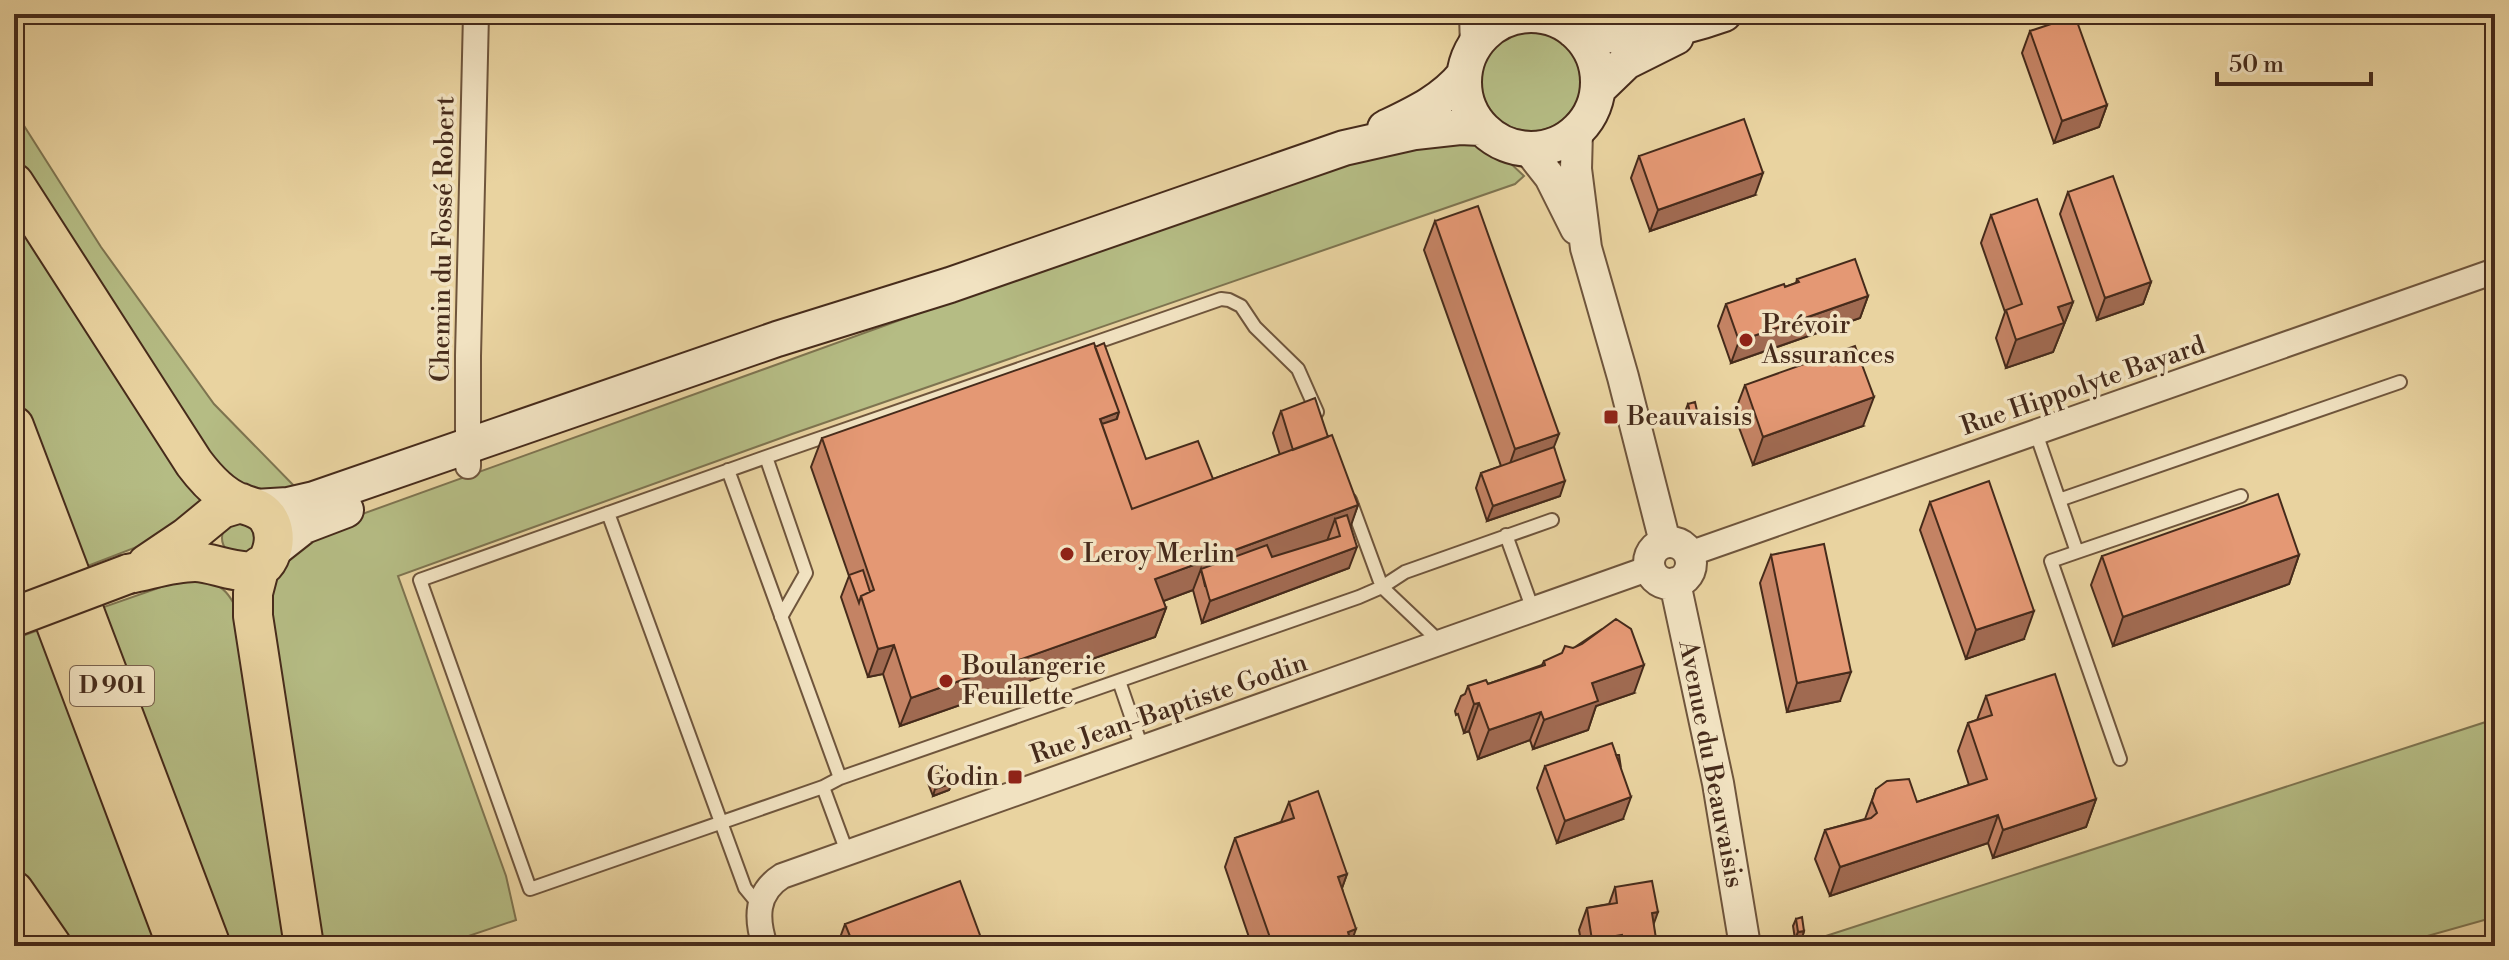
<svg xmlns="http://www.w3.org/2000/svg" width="2509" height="960" viewBox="0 0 2509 960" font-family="'Libre Bodoni',serif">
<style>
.green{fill:#b5bc84;stroke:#7e7450;stroke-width:2}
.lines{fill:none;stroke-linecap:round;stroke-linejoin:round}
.service-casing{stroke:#6f553c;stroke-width:16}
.minor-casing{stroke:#6f553c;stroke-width:28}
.tertiary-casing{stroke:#6f553c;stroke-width:34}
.secondary-casing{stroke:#462b1b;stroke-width:38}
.primary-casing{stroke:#462b1b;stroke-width:42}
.service{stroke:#f1e2c1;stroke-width:12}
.minor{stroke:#f1e2c1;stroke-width:24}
.tertiary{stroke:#f1e2c1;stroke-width:30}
.secondary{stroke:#f1e2c1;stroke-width:34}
.primary{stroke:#e9d3a0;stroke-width:38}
.primary-bridge-casing{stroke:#462b1b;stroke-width:42;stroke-linecap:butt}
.primary-bridge{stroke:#e9d3a0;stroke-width:38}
.wall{fill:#c48364;stroke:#462b1b;stroke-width:2}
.shaded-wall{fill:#a06a51;stroke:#462b1b;stroke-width:2}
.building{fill:#e49874;stroke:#462b1b;stroke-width:2}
.poi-dot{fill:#8f2418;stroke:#f1e2c1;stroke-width:3}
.labels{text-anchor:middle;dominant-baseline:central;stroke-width:7;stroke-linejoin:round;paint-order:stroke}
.shield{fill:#f1e2c1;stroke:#79624d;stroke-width:2}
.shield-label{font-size:24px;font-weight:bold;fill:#462b1b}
.street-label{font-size:26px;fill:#462b1b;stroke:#f1e2c1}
.poi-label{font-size:26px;fill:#462b1b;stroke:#f1e2c1;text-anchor:start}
</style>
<rect width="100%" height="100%" fill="#e9d3a0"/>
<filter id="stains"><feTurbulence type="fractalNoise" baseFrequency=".0025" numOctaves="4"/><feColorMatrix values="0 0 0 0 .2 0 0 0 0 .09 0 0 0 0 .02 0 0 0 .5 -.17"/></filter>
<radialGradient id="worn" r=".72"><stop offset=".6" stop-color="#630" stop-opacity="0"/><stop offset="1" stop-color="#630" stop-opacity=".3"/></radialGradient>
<!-- green -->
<path class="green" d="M1481 81a50 50 0 1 1 100 0a50 50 0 1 1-100 0Z
M14 110 101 247 214 404 300 492C261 495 250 489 215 474L14 157Z
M1464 136 1507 160 1524 176 1515 184 792 434 398 576 506 876 516 920 439 946H314L268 584 304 535 1369 151Z
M14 199 210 494 168 535 85 567 14 382Z
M222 538a17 17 0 1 1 34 0a17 17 0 1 1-34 0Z
M187 578C222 581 230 591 243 623L296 946H224L98 609Z
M44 628 165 946H61L14 878V639Z
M2495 719V917L2392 946H1795Z"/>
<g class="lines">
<!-- service casing -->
<g class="service-casing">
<path id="service" d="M2036 433 2077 552 2241 496
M766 457 1221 299 1229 300 1241 306 1255 327 1298 369 1317 412
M728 470 840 778
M1350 500 1382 587 1440 642
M2059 500 2400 382
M608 513 745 888 759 905
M1506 535 1533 610
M2077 552 2051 561 2120 759
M781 617 806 573 766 457 420 580 530 889 823 787 840 778 1359 597 1382 587 1405 572 1552 520
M1119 681 1142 748
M823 787 847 852"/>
</g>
<!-- minor casing -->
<g class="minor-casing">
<path id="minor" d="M1472 14 1473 48
M1517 14 1520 16
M468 466V356L476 14
M1689 554 2495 271
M765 946C756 919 755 893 782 876L1650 568"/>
</g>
<!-- tertiary casing -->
<g class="tertiary-casing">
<path id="tertiary" d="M1577 131 1576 169 1586 248 1623 377 1665 542
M1528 149 1550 177 1576 229
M1649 563a21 21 0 1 1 42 0a21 21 0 1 1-42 0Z
M1675 583 1718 783 1745 946"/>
</g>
<!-- secondary casing -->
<g class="secondary-casing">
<path id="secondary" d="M1464 82a67 67 0 1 1 134 0a67 67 0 1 1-134 0Z
M1573 30C1620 43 1679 30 1724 14
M1598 89 1626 62 1676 37
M1385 128C1414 114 1443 101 1464 75
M254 507 288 505 314 499 777 339 950 285 1344 148 1415 132 1460 127 1481 128
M271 552 304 526 346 510"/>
</g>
<!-- primary casing -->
<g class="primary-casing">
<path id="primary" d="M14 183 194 463C206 479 221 496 240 503 250 507 259 507 267 517 273 525 275 536 273 546 263 591 221 562 195 562 173 562 150 570 128 574
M14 426 211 946
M14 513 177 946
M147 564 187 537 221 509 241 503
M260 566 253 593V616L304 946
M14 891 52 946"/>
</g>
<!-- service -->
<use href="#service" class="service"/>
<!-- minor -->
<use href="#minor" class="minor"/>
<!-- tertiary -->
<use href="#tertiary" class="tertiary"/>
<!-- secondary -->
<use href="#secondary" class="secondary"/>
<!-- primary -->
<use href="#primary" class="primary"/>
<!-- primary-bridge casing -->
<g class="primary-bridge-casing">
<path id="primary-bridge" d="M14 617 128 574"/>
</g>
<!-- primary-bridge -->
<use href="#primary-bridge" class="primary-bridge"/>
</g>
<!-- wall -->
<path class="wall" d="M2030 31 2107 105 2099 127 2054 143 2022 53Z
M1639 156 1755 195 1650 231 1631 178Z
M2068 192 2151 282 2143 304 2097 320 2060 214Z
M1991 215 2073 302 2053 352 2006 368 1996 338 2005 312 1981 243Z
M1435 221 1554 447 1560 496 1487 521 1476 488 1481 473 1501 466 1424 250Z
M1797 279 1868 296 1860 318 1731 363 1718 326 1726 304 1785 287 1796 283Z
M1745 385 1863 426 1753 465 1734 414Z
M1688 404 1698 415 1695 423 1689 425 1685 412Z
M1281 411 1328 437 1358 505 1350 526 1349 568 1202 623 1193 590 1163 601 1166 608 1155 637 900 726 883 674 868 677 841 597 849 576 811 467 822 438 1146 459 1213 479 1280 455 1273 433Z
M1930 502 2024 639 1966 659 1920 530Z
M1771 555 1840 701 1787 712 1760 583Z
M2299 555 2289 584 2113 646 2091 585 2102 556Z
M1544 661 1634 693 1596 706 1588 730 1533 749 1530 740 1478 759 1469 731 1464 733 1458 714 1456 715 1455 711 1461 696 1465 694 1468 686 1488 684 1542 665Z
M1986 696 2096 799 2086 827 1993 858 1988 843 1830 896 1815 859 1825 830 1865 819 1876 789 1917 802 1969 785 1958 751 1968 723 1977 720Z
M1545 766 1623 819 1557 843 1537 788Z
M931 776 952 783 949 790 933 796 928 783Z
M1289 802 1347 874 1342 888 1352 946H1252L1225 867 1235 838 1281 822Z
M1615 887 1653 923 1657 946H1582L1579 930 1587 908 1609 904Z
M1796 919 1804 931 1802 938 1795 939 1793 926Z
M845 924 984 946H837Z"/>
<!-- shaded-wall -->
<path class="shaded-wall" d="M2107 105 2099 127 2054 143 2062 121Z
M1763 173 1755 195 1650 231 1658 210Z
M2151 282 2143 304 2097 320 2105 298Z
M1868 296 1860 318 1731 363 1739 341Z
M2073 302 2053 352 2006 368 2016 340 2058 307Z
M1874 397 1863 426 1753 465 1763 437Z
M1119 412 1109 441 1100 419Z
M1698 415 1695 423 1689 425 1691 417Z
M1559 434 1548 462 1505 478 1515 449Z
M1565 481 1560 496 1487 521 1493 506Z
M1358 505 1348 534 1335 519 1327 541 1205 586 1201 569 1193 590 1145 608 1155 579Z
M1357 547 1349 568 1202 623 1210 601Z
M2299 555 2289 584 2113 646 2123 617Z
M1166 608 1155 637 900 726 911 698Z
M2034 611 2024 639 1966 659 1976 630Z
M894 645 883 674 868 677 878 649Z
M1644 665 1634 693 1596 706 1588 730 1533 749 1544 720 1592 683Z
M1851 672 1840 701 1787 712 1797 683Z
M1479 703 1469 731 1464 733 1474 704Z
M1541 712 1530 740 1478 759 1489 730Z
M952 783 949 790 933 796 935 789Z
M1631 797 1623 819 1557 843 1565 821Z
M2096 799 2086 827 1993 858 2003 830Z
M1998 815 1988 843 1830 896 1840 867Z
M1347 874 1337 902 1338 877Z
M1658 912 1650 934 1652 913Z
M1356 929 1350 946 1348 932Z
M1804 931 1802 938 1795 939 1798 932Z
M1622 935 1618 946H1590L1592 940Z"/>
<!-- building -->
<path class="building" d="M2075 16 2107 105 2062 121 2030 31Z
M1744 119 1763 173 1658 210 1639 156Z
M2113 176 2151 282 2105 298 2068 192Z
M2037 199 2073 302 2058 307 2064 323 2016 340 2006 310 2022 304 1991 215Z
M1478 206 1559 434 1515 449 1435 221Z
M1855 259 1868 296 1739 341 1726 304 1784 284 1785 287 1799 282 1797 279Z
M1094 343 1119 412 1100 419 1132 509 1332 435 1358 505 1155 579 1166 608 911 698 894 645 878 649 861 596 874 590 822 438Z
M1104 343 1146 459 1198 441 1213 479 1132 509 1102 424 1117 419 1119 412 1095 347Z
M1855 346 1874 397 1763 437 1745 385Z
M1315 398 1328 437 1293 450 1281 411Z
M1695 402 1698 415 1691 417 1688 404Z
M1554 447 1565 481 1493 506 1481 473Z
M1989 481 2034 611 1976 630 1930 502Z
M2278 494 2299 555 2123 617 2102 556Z
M1347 515 1357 547 1210 601 1201 569 1267 545 1272 557 1340 536 1335 519Z
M1824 544 1851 672 1797 683 1771 555Z
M863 570 870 592 861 596 859 603 849 575Z
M1616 619 1631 629 1644 665 1592 683 1598 701 1544 720 1541 712 1489 730 1479 703 1474 704 1468 686 1486 680 1488 684 1545 665 1544 661 1562 653 1565 646 1573 648 1582 644Z
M1602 629 1582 644 1575 647Z
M2055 674 2096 799 2003 830 1998 815 1840 867 1825 830 1871 818 1877 813 1872 801 1876 789 1887 781 1909 779 1917 802 1987 779 1968 723 1992 715 1986 696Z
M1612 743 1631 797 1565 821 1545 766Z
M1616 755H1619L1621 768Z
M947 770 952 783 935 789 931 776Z
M1318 791 1347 874 1338 877 1356 929 1348 932 1352 946H1273L1235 838 1294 818 1289 802Z
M960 881 984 946H854L845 924Z
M1652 881 1658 912 1652 913 1657 945 1624 946 1622 935 1592 940 1587 908 1617 903 1615 887Z
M1802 917 1804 931 1798 932 1796 919Z"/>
<!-- markers -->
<g class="poi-dot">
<circle cx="1746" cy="340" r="8"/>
<rect x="1603" y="409" width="16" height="16" rx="4"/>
<circle cx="1067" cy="554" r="8"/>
<circle cx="946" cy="681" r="8"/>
<rect x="1007" y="769" width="16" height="16" rx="4"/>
</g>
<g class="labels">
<!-- shield labels -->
<rect class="shield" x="70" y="666" width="84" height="40" rx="6"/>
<g class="shield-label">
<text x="112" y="686">D 901</text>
</g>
<!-- street labels -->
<g class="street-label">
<text transform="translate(443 239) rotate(-89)">Chemin du Fossé Robert</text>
<text transform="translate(2083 386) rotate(-19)">Rue Hippolyte Bayard</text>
<text transform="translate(1169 709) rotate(-19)">Rue Jean-Baptiste Godin</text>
<text transform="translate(1711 764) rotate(79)">Avenue du Beauvaisis</text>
</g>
<!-- poi labels -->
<g class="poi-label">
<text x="1762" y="325">Prévoir<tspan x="1762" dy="30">Assurances</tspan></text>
<text x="1627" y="417">Beauvaisis</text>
<text x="1083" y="554">Leroy Merlin</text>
<text x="962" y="666">Boulangerie<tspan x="962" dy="30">Feuillette</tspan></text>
<text x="999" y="777" text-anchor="end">Godin</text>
</g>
</g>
<!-- margin -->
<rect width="2509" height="960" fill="none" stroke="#e9d3a0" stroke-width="48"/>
<rect x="16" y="16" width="2477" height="928" fill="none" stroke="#462b1b" stroke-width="4"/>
<rect x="24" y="24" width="2461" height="912" fill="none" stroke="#462b1b" stroke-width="2"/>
<!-- scale -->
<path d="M2217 72v12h154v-12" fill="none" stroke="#462b1b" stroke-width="4"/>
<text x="2229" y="72" font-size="24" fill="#462b1b" stroke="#f1e2c1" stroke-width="6" paint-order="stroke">50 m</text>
<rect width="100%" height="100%" filter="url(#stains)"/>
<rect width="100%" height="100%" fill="url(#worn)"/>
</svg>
